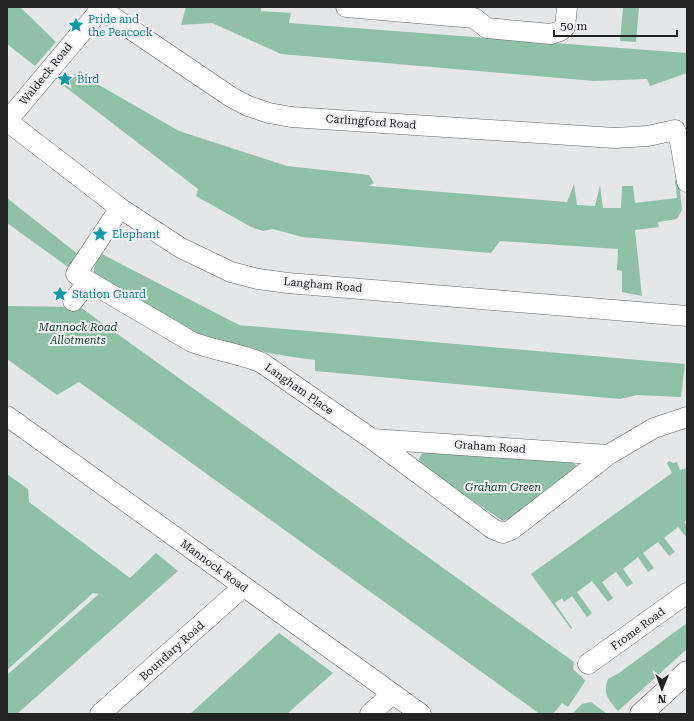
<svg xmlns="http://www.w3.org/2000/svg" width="694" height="721" viewBox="0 0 694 721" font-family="'Roboto Serif',serif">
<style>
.green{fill:#91c0a9}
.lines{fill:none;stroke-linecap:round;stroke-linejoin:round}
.minor-casing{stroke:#656668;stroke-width:21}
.major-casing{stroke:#656668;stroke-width:23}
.minor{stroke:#fff;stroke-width:20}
.major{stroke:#fff;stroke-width:22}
.labels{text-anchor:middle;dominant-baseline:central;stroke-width:4;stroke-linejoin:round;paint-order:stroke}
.culture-label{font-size:11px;fill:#0d838f;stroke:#f3f3f5;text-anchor:start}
.street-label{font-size:11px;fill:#232324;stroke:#f3f3f5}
.park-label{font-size:11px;font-style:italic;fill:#163f2e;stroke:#f3f3f5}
</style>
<rect width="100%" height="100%" fill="#e5e6e8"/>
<!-- green -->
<path class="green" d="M7 7H20L56 42 35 66 7 44Z
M186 7H261V11L291 13 289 23 687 53V73L650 86 647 79 594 81 281 54 212 23 181 25Z
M623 7H639L636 42 620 41Z
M80 71 92 81 179 131 287 166 369 175 374 183 369 186 567 202 574 184 577 205 595 206 600 185 603 208H621L622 186H633L635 203 677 198 675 180 679 179 682 210 677 219 658 222 659 227 635 230 642 296 622 292V271L617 270 618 249 500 241 491 253 302 237 273 229 263 231 251 227 196 196 198 189 60 83Z
M7 198 79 255 68 267 7 223Z
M98 252 239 325 685 364 681 397 637 395 620 399 315 371V360C264 354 212 342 166 320 141 307 117 290 93 275Z
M7 306 80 307 574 662 573 669 585 680 584 683 568 707 562 703 553 714H540L79 382 57 395 7 359Z
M423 452 571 462 576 465 577 469 510 519 503 521 420 465 419 459Z
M669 461 673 463 677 462 680 470 687 468V520L684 522 687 526V538L678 527 664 538 675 552 669 556 658 542 643 553 654 568 648 572 638 557 623 569 633 583 627 587 616 572 602 582 613 598 608 602 592 581 577 592 592 613 587 617 572 596 564 602 562 598 555 603 572 628 571 629 531 574 672 473 667 463Z
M7 474 28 489 29 502 130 578 156 553 178 571 17 714H7V675L99 594 93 593 7 670Z
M687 623V649L618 711C609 701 602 693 608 679L619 673Z
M279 633 333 673 287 714H190Z
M591 702 607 714H572L582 704Z"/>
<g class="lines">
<!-- minor casing -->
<g class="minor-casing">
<path id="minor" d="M98 7 231 97 248 106 269 113 291 117 615 138 648 136 675 130 680 141 687 182
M346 7 474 18 487 28 551 34 560 31 565 27 567 7
M7 121 120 208 181 248 231 272 258 279 288 283 687 316
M7 121 101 9
M120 208 76 274 192 342C215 351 239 353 262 363L372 439 493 529 503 533 511 530 608 455 654 428 687 417
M73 301 88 282
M7 416 421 714
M372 439 608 455
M588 664 687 593
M100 714 243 587
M370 714 392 694"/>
</g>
<!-- major casing -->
<g class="major-casing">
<path id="major" d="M641 714 687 672"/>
</g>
<!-- minor -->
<use href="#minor" class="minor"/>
<!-- major -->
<use href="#major" class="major"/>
</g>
<!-- icons -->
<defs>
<g id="sight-bare" transform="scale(1.2)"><path d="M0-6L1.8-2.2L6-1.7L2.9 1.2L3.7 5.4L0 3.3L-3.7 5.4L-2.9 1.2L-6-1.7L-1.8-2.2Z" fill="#0f9aa8" stroke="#f3f3f5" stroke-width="2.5" paint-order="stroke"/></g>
</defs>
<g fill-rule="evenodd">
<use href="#sight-bare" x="76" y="25"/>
<use href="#sight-bare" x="65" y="79"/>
<use href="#sight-bare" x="100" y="234"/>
<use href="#sight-bare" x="60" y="294"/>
</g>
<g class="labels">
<!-- culture labels -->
<g class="culture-label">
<text x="88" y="19">Pride and<tspan x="88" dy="13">the Peacock</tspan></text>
<text x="77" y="79">Bird</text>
<text x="112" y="234">Elephant</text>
<text x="72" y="294">Station Guard</text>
</g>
<!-- street labels -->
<g class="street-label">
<text transform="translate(46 74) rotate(-51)">Waldeck Road</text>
<text transform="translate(371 122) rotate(4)">Carlingford Road</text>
<text transform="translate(323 285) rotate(5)">Langham Road</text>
<text transform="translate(299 389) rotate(35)">Langham Place</text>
<text transform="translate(490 447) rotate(4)">Graham Road</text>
<text transform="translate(214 566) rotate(36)">Mannock Road</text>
<text transform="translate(638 629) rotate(-36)">Frome Road</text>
<text transform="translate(172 651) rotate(-42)">Boundary Road</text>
</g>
<!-- park labels -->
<g class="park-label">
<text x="78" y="327">Mannock Road<tspan x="78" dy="13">Allotments</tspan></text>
<text x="503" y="487">Graham Green</text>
</g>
</g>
<!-- border -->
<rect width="694" height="721" fill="none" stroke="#232324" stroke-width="16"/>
<!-- north arrow -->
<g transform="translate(662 689) rotate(181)" stroke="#f3f3f5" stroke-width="3" paint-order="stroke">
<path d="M0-3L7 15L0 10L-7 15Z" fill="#232324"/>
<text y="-6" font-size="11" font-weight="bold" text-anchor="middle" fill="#232324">N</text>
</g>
<!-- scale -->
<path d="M554 30v6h123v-6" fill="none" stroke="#232324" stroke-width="2"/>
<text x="560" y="30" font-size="12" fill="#232324" stroke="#f3f3f5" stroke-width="3" paint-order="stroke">50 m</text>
</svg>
